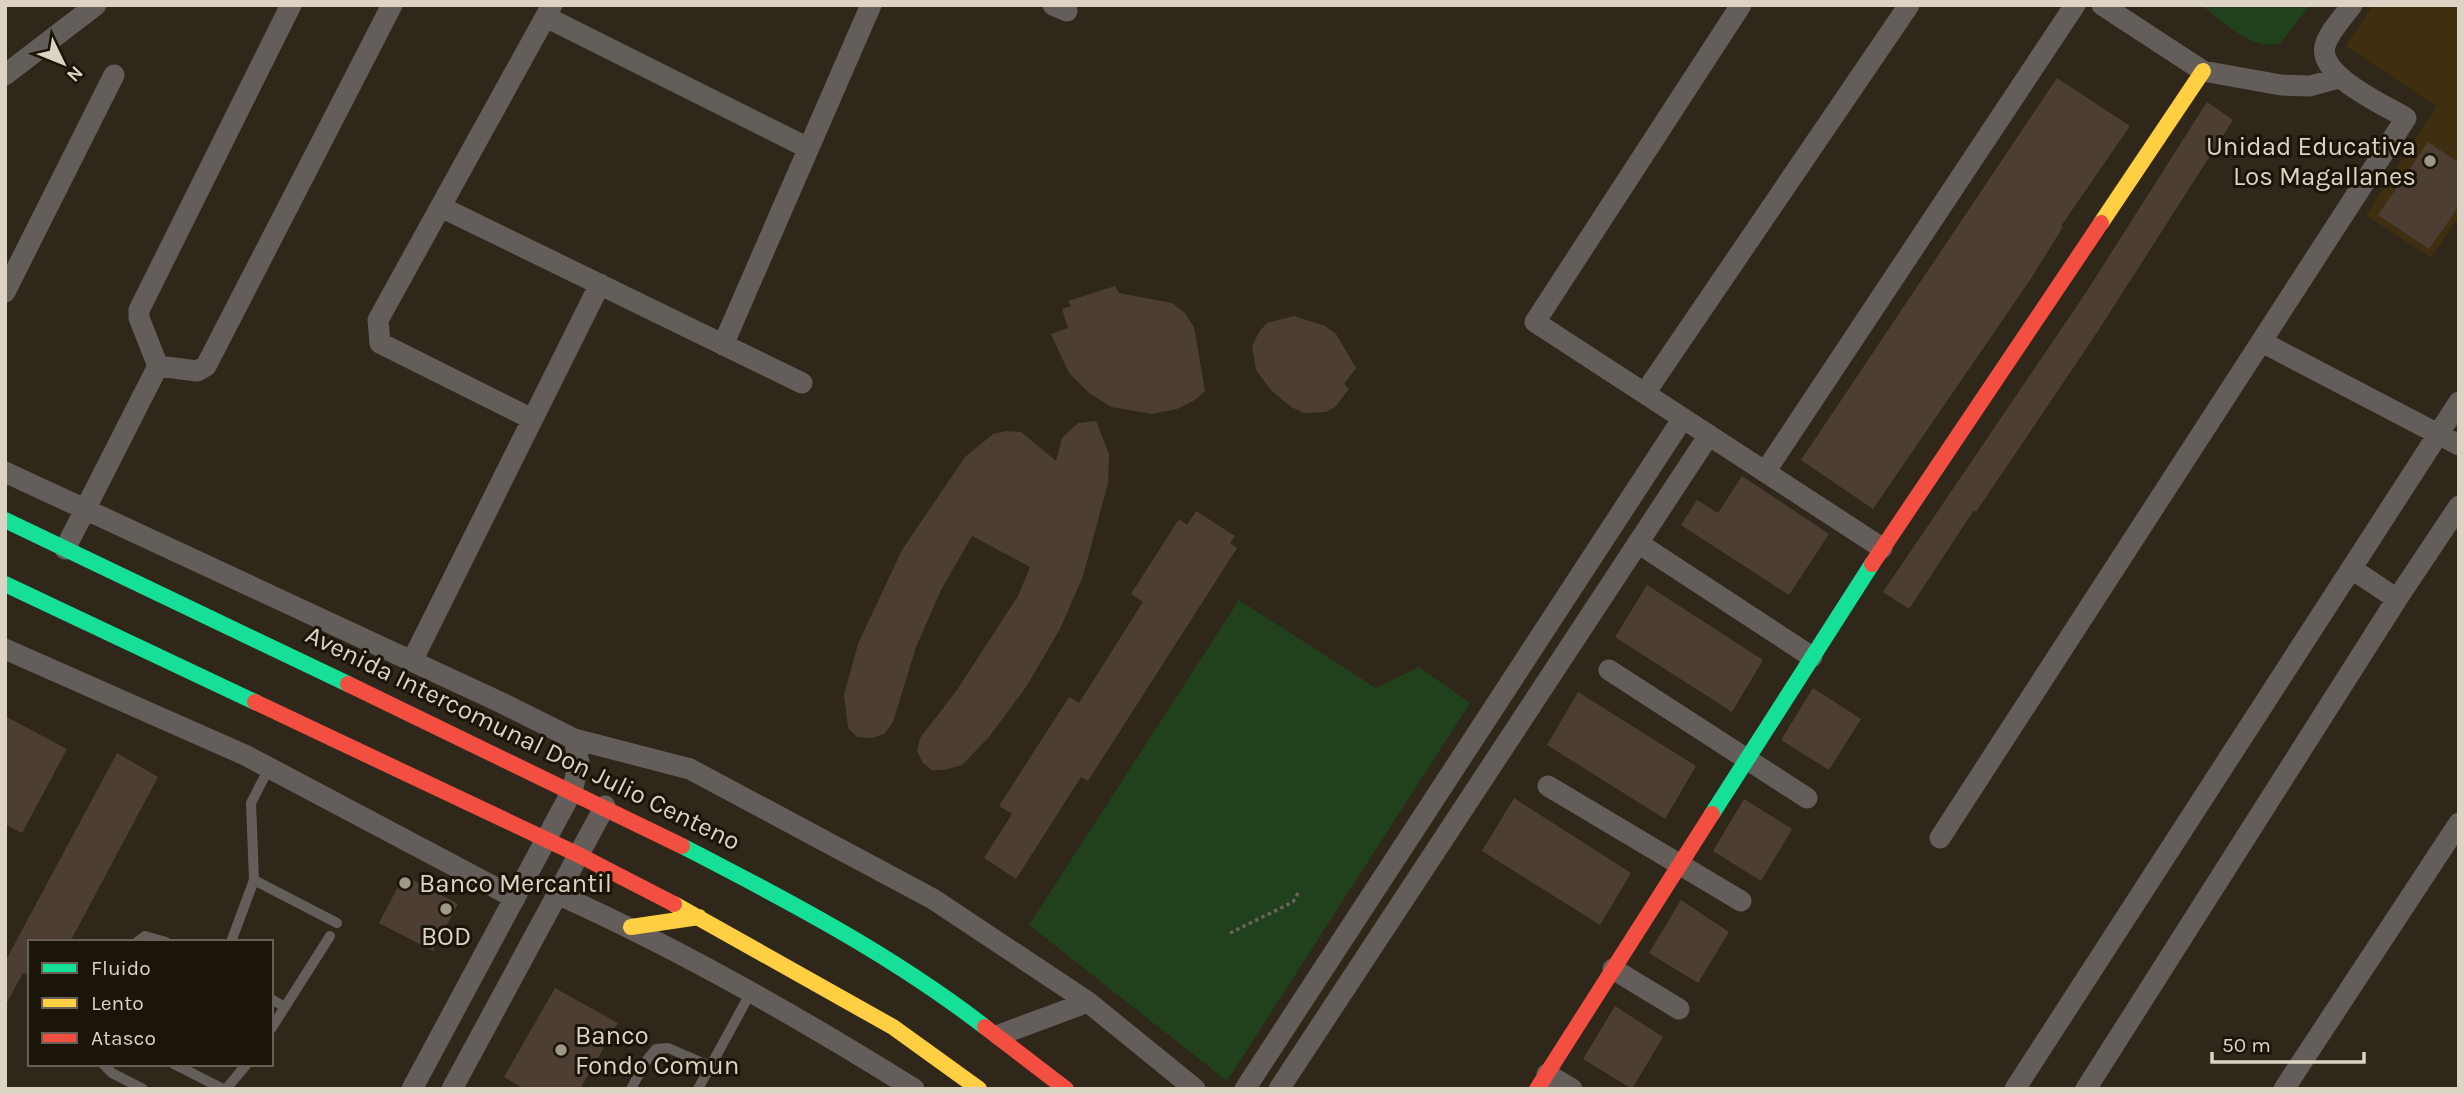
<svg xmlns="http://www.w3.org/2000/svg" width="2464" height="1094" viewBox="0 0 2464 1094" font-family="Karla,sans-serif">
<style>
.built{fill:#3f2f10}
.green{fill:#20411b}
.building{fill:#4d3e34}
.lines{fill:none;stroke-linecap:round;stroke-linejoin:round}
.path{stroke:#6a6561;stroke-width:3.5;stroke-dasharray:3.5 3.5;stroke-linecap:butt}
.lane{stroke:#645e5b;stroke-width:10}
.street{stroke:#645e5b;stroke-width:21}
.fast{stroke:#16e098;stroke-width:16}
.slow{stroke:#ffcf43;stroke-width:16}
.jam{stroke:#f24e42;stroke-width:16}
.poi-dot{fill:#9f9788;stroke:#1a1409;stroke-width:2.5}
.labels{text-anchor:middle;dominant-baseline:central;stroke-width:6;stroke-linejoin:round;paint-order:stroke}
.poi-label{font-size:26px;fill:#dcd3c4;stroke:#1a1409;text-anchor:start}
.street-label{font-size:26px;fill:#dcd3c4;stroke:#1a1409}
</style>
<rect width="100%" height="100%" fill="#2f271a"/>
<!-- built -->
<path class="built" d="M2373 5H2459V216L2431 258 2366 215 2437 106 2346 46Z"/>
<!-- green -->
<path class="green" d="M2201 5H2310L2280 44C2249 50 2224 22 2201 5Z
M1239 600 1376 688 1419 667 1470 703 1227 1081 1029 925Z"/>
<!-- building -->
<path class="building" d="M2057 78 2130 126 2061 226 2063 227 2030 280 1873 509 1801 460Z
M2207 102 2233 120 2098 331 1976 512 1974 510 1909 609 1883 592 2085 294Z
M2428 142 2459 163V206L2429 249 2378 215Z
M1115 286 1119 293 1172 303 1185 313 1194 327 1205 391 1195 400 1177 409 1152 414 1111 407 1089 393 1069 373 1051 334 1068 328 1062 309 1071 306 1068 301Z
M1294 316 1325 326 1336 334 1356 368 1344 384 1349 389 1335 407 1326 412 1304 413 1291 407 1271 390 1256 370 1252 346 1259 332 1267 323Z
M1096 421 1109 454 1108 483 1083 576 1060 629 1026 687 989 737 962 765 944 770H932L923 763 917 751 920 738 957 690 1018 596 1030 567 972 536 941 590 916 647 893 722 884 734 872 738 857 737 848 728 844 695 858 644 902 550 965 457 993 434 1006 431 1021 432 1056 461 1062 438 1078 423Z
M1742 476 1829 534 1789 595 1681 525 1697 500 1718 513Z
M1196 511 1235 536 1230 543 1237 548 1088 781 1081 777 1016 879 984 858 1012 814 999 806 1069 697 1079 703 1143 602 1131 594 1179 519 1187 525Z
M1647 585 1763 660 1732 712 1615 637Z
M1813 688 1861 719 1829 770 1781 740Z
M1578 692 1696 766 1665 819 1547 745Z
M5 716 67 749 22 833 5 824Z
M117 753 158 777 70 942H30V976L23 973 5 1006V962Z
M1514 798 1631 873 1600 925 1482 851Z
M1744 799 1792 829 1761 881 1713 851Z
M404 875 458 904 433 951 379 923Z
M1681 900 1729 932 1698 983 1649 953Z
M555 988 618 1023 580 1089H524L504 1077Z
M1615 1006 1663 1037 1632 1089 1583 1059Z"/>
<g class="lines">
<!-- path -->
<path class="path" d="M1230 933 1293 902 1298 893"/>
<!-- lane -->
<path class="lane" d="M254 880 251 803 269 768
M137 942 145 936 166 942
M231 942 254 880 337 923
M271 999 285 1007
M271 1029 330 936
M103 1064 112 1073 143 1089
M174 1064 223 1089
M226 1089 247 1064
M631 1089 646 1061 656 1049 668 1048 710 1066
M698 1089 751 992"/>
<!-- street -->
<path class="street" d="M1053 5 1067 11
M1741 5 1535 322 1882 548
M2102 5 2203 71 2281 85 2310 86 2339 78
M546 17 808 148
M5 75 96 5
M441 207 802 383
M5 292 114 75
M2262 342 2459 445
M723 345 871 5
M158 366 197 371 206 366 392 5
M1645 393 1909 5
M532 419 380 343 378 320 552 5
M5 472 502 703 574 739 690 769 933 899 1088 1002
M1765 472 2075 5
M1638 543 1812 657
M65 549 158 366 139 318V310L291 5
M2352 569 2397 599
M5 649 245 755 515 898
M412 661 600 284
M1609 670 1807 798
M1548 786 1741 901
M1940 838 2406 118C2385 105 2318 76 2325 46 2328 33 2344 16 2352 5
M557 894C682 950 799 1017 914 1089
M1613 969 1679 1009
M999 1035 1088 1002 1195 1089
M1547 1074 1572 1089
M412 1089 572 791 579 763 574 739
M452 1089 605 806
M1245 1089 1683 418
M1279 1089 1709 435
M2015 1089 2459 402
M2086 1089 2397 599 2459 506
M2284 1089 2459 823"/>
<!-- fast -->
<path class="fast" d="M5 520 348 684
M5 584 255 702
M1712 814 1872 564
M682 846C787 900 892 955 985 1027"/>
<!-- slow -->
<path class="slow" d="M2101 223 2203 71
M674 904 893 1027 979 1089
M631 927 699 917"/>
<!-- jam -->
<path class="jam" d="M1872 564 2101 223
M348 684 682 846
M255 702 579 855 674 904
M985 1027 1066 1089
M1537 1089 1712 814"/>
</g>
<!-- markers -->
<g class="poi-dot">
<circle cx="2430" cy="161" r="7"/>
<circle cx="405" cy="883" r="7"/>
<circle cx="446" cy="909" r="7"/>
<circle cx="561" cy="1050" r="7"/>
</g>
<g class="labels">
<!-- poi labels -->
<g class="poi-label">
<text x="2416" y="146" text-anchor="end">Unidad Educativa<tspan x="2416" dy="30">Los Magallanes</tspan></text>
<text x="419" y="883">Banco Mercantil</text>
<text x="446" y="936" text-anchor="middle">BOD</text>
<text x="575" y="1035">Banco<tspan x="575" dy="30">Fondo Comun</tspan></text>
</g>
<!-- street labels -->
<g class="street-label">
<text transform="translate(523 738) rotate(26)">Avenida Intercomunal Don Julio Centeno</text>
</g>
</g>
<!-- border -->
<rect width="2464" height="1094" fill="none" stroke="#dcd3c4" stroke-width="14"/>
<!-- legend -->
<rect x="28" y="940" width="245" height="126" fill="#1a1409" stroke="#686054" stroke-width="2"/>
<rect x="42" y="963" width="35" height="10" fill="#16e098" stroke="#686054" stroke-width="2"/>
<text x="91" y="975" font-size="21" fill="#dcd3c4">Fluido</text>
<rect x="42" y="998" width="35" height="10" fill="#ffcf43" stroke="#686054" stroke-width="2"/>
<text x="91" y="1010" font-size="21" fill="#dcd3c4">Lento</text>
<rect x="42" y="1033" width="35" height="10" fill="#f24e42" stroke="#686054" stroke-width="2"/>
<text x="91" y="1045" font-size="21" fill="#dcd3c4">Atasco</text>
<!-- north arrow -->
<g transform="translate(63 63) rotate(133)" stroke="#1a1409" stroke-width="5" paint-order="stroke">
<path d="M0-5L12 26L0 18L-12 26Z" fill="#dcd3c4"/>
<text y="-10" font-size="19" font-weight="bold" text-anchor="middle" fill="#dcd3c4">N</text>
</g>
<!-- scale -->
<path d="M2212 1052v10h152v-10" fill="none" stroke="#dcd3c4" stroke-width="3.5"/>
<text x="2222" y="1052" font-size="21" fill="#dcd3c4" stroke="#1a1409" stroke-width="5" paint-order="stroke">50 m</text>
</svg>
